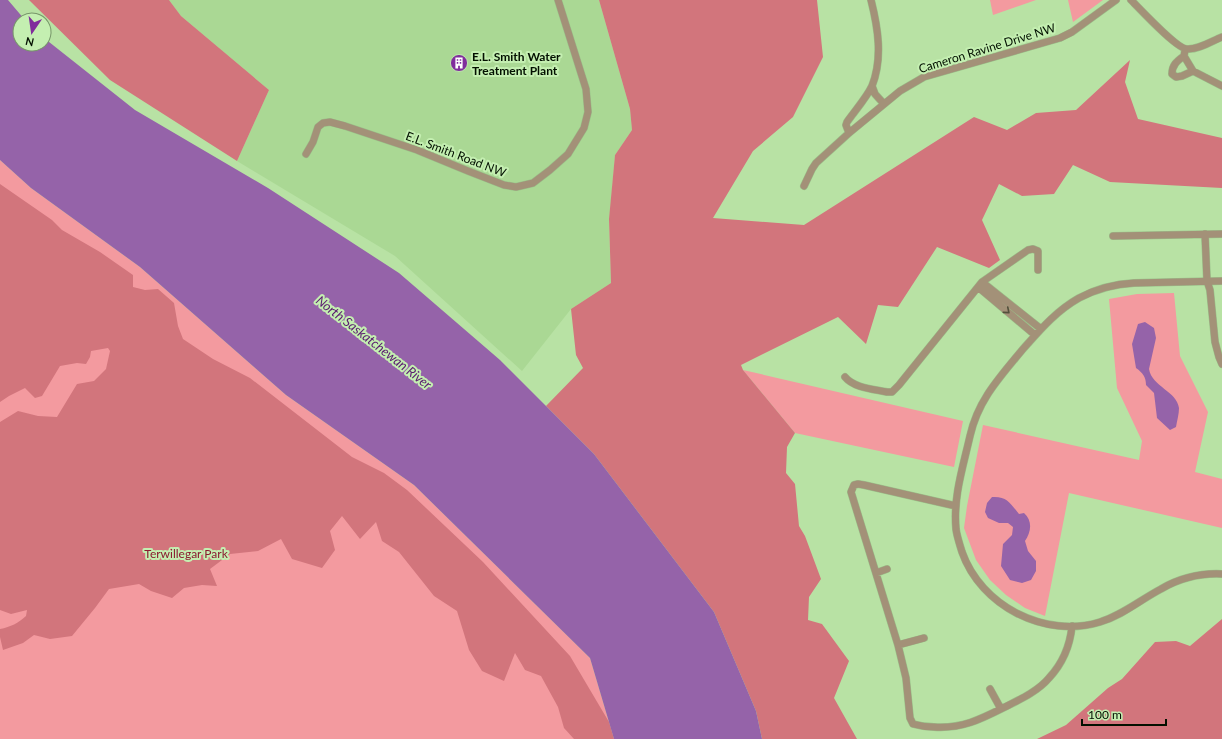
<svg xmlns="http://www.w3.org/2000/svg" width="1222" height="739" viewBox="0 0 1222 739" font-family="Lato,sans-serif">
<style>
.built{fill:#aad894}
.green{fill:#f39a9f}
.forest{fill:#d2757c}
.water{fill:#9563a9}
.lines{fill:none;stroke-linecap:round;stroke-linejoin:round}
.minor-casing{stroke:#9bc08a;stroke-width:8}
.minor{stroke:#a39178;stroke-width:7}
.oneway{stroke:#53503c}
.labels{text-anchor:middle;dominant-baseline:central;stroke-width:4;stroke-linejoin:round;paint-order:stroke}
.street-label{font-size:12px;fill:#031000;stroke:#c4efb1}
.poi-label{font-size:12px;font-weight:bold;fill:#031000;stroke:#c4efb1;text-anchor:start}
.park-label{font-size:12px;fill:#8b1a30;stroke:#c4efb1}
.water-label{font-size:13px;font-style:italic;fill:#5a1a70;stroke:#c4efb1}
</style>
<rect width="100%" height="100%" fill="#b8e2a4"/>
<!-- built -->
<path class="built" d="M169 0H599L630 109 632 130 615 155 609 223 611 283 571 309 522 371 395 256 237 161 269 90 181 16Z"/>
<!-- green -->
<path class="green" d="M990 0H1036L993 15Z
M1068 0H1103L1073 22Z
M0 160 31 188 140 267 286 395 414 485 590 658 614 739H0Z
M1174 293 1180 356 1208 412 1195 472 1222 479V528L1069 493 1045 616 1025 608 1006 595 990 580 976 560 964 528 967 506 983 425 1139 460 1142 441 1117 388 1109 299 1137 294Z
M743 370 963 421 954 467 795 433Z"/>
<!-- forest -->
<path class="forest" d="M29 0H169L181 16 269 90 237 161 110 80Z
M599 0H817L823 57 793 117 753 151 713 218 804 225 974 117 1007 130 1036 113 1076 110 1130 60 1125 82 1138 119 1222 138V188L1110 182 1073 165 1054 194 1022 196 999 184 982 220 1000 260 989 268 937 247 898 307 878 305 866 344 838 317 741 365 743 370 795 433 787 447 786 473 795 484 799 526 805 536 821 579 809 597 808 620 822 624 849 661 834 698 857 739H762L756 711 714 612 594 454 546 406 583 368 576 355 571 309 611 283 609 219 615 155 632 130 630 109Z
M0 184 52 220 62 230 100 252 133 275V287L145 290 158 289 174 303 178 326 183 339 213 359 250 378 352 457 384 473 407 490 483 562 570 656 609 722 614 739H574L564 728 558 707 541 676 525 670 515 653 504 681 482 671 469 650 457 611 434 596 399 552 382 541 376 522 360 539 342 516 330 531 335 550 322 568 292 559 281 539 258 551 230 554 210 569 217 586 202 585 184 588 172 598 151 591 139 584 109 589 95 608 72 636 50 639 34 635 23 643 3 650 0 637V629C11 627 18 623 26 616L27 610 11 614 0 610V422L18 411 38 416 57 417 77 384 94 381 106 369 110 351 108 348 91 351 90 357 86 364 77 363 60 366 42 396 35 398 25 388 9 396 0 402Z
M1222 619V739H1037L1066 725 1108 688 1122 679 1155 642 1176 641 1190 646Z"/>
<!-- water -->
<path class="water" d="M0 0H8L25 20H20V44H44V38L135 110 268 188 399 273 500 360 594 454 714 612 756 711 762 739H614L590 658 414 485 286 395 140 267 31 188 0 160Z
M1145 322 1154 328 1156 338 1149 369C1152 387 1177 391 1179 408 1179 414 1177 421 1176 427L1170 430 1157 418 1154 393 1146 385C1146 377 1143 373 1136 368L1132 344 1138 324Z
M992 497C1007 496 1010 503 1019 514L1024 513C1033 521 1031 532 1025 541L1028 551 1036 561V571L1031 580 1022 583 1010 580 1001 566 1003 544 1012 535 1013 527 1008 523H999L988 518 985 512 987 503Z"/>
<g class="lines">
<!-- minor casing -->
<g class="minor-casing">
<path id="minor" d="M1131 0C1140 9 1177 49 1187 49 1198 50 1212 41 1222 37
M1185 50 1184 56 1193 71 1222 86
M1184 56C1177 61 1172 65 1172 74L1176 77 1182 76 1193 71
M872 86 875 94 884 104
M849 133 846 125 847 122C854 112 867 97 872 86 883 58 878 28 871 0
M306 154 313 142 318 127 323 123 330 122 345 126 417 150 468 171 504 185 516 187 533 183 550 170 568 154 584 128 588 112 586 89 558 0
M804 186 812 169 816 163 849 133 900 91 924 77 1060 38 1072 32 1116 0
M1205 234 1207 281 1210 290 1215 342 1219 357 1222 364
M1113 236 1222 234
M1222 281 1134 283C1114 284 1096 289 1079 298 1056 311 1040 330 1023 349 1000 377 978 400 970 436 963 467 953 497 956 529 957 537 960 545 962 552 981 606 1045 639 1100 622 1123 615 1140 600 1161 589 1180 578 1201 573 1222 574
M982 282 1041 329
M978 287 1035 335
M845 377C854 388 873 389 887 392H892L899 385 982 282 1028 250 1033 249 1038 251V270
M956 506 864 485 858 484 854 485 851 492 898 645 906 678 910 718 913 724C920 726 927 727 934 727 964 729 983 718 1009 705 1023 698 1039 690 1049 678 1063 663 1070 646 1072 626
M876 573 887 569
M898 645 924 638
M990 689 1001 709"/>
</g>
<!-- minor -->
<use href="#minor" class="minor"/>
</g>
<!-- one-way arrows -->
<defs><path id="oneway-chevron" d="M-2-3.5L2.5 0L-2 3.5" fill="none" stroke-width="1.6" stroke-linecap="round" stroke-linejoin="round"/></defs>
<use class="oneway" href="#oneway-chevron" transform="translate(1007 311) rotate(40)"/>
<!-- icons -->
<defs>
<g id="building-disc" transform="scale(0.9)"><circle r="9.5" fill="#802d9c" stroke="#c4efb1"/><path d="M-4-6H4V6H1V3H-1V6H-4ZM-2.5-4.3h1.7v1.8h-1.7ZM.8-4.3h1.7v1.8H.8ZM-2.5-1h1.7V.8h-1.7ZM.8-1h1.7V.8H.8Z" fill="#fff"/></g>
</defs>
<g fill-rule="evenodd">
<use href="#building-disc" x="459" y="63"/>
</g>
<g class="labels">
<!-- street labels -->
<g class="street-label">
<text transform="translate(987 48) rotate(-17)">Cameron Ravine Drive NW</text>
<text transform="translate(456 154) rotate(21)">E.L. Smith Road NW</text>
</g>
<!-- poi labels -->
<g class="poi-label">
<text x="472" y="56">E.L. Smith Water<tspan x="472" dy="14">Treatment Plant</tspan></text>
</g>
<!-- park labels -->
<g class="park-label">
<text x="186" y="553">Terwillegar Park</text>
</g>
<!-- water labels -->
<g class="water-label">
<text transform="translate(374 342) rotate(38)">North Saskatchewan River</text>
</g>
</g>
<!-- north arrow -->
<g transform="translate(32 32) rotate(193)"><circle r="19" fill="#c4efb1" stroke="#77966a"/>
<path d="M0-3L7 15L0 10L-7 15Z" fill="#802d9c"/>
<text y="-6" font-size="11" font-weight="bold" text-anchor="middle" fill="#031000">N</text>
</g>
<!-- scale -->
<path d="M1082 719v6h84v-6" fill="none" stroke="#031000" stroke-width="2"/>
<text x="1088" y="719" font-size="12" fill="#031000" stroke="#c4efb1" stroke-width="3" paint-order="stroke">100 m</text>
</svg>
